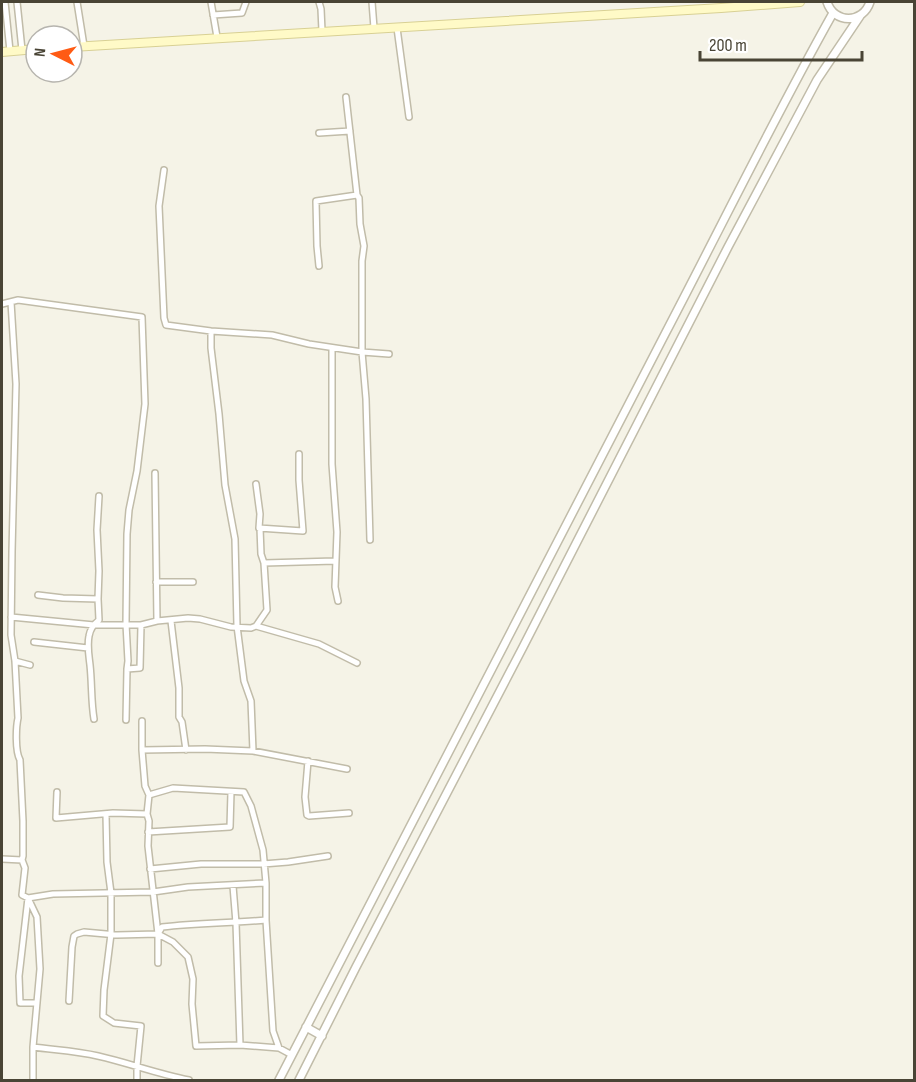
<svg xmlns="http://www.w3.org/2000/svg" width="916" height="1082" viewBox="0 0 916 1082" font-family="'Sofia Sans Condensed',sans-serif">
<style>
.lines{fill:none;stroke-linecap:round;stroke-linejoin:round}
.minor-casing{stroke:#c1bca9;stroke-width:8}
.tertiary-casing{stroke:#c1bca9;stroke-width:10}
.secondary-casing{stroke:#d8d094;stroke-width:10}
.minor{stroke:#fff;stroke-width:5}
.tertiary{stroke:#fff;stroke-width:7}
.secondary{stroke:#fffac7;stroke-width:8}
</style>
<rect width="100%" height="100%" fill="#f5f3e7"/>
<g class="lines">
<!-- minor casing -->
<g class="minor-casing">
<path id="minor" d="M5 2 10 51
M17 2 22 50
M77 2 84 46
M211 2 217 37
M319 2 321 9 322 31
M372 2 374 28
M213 15 242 13 246 2
M397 28 409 117
M346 97 357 195 359 198 360 224 364 246 362 261V352L366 399 370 540
M319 133 350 131
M164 170 159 206 164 318 166 325 211 331 272 335 309 344 362 352 389 354
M319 266 317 246 316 201 357 195
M11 302 16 384 12 552 11 635 15 661 18 718C16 727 15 751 20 760L23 821V856L22 860 25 868 22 895 28 898 37 917 40 969 33 1047V1080
M2 304 18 300 142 317 145 404 137 471 129 510 127 534 126 624 128 661 127 669 126 720
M211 331V348L219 414 225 485 235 539 237 626 244 681 251 701 253 751
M332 348V464L337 532 335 587 338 601
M155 473 157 621
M256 484 260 514 259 528 303 531 299 480V454
M264 563 335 561
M156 582H193
M38 595 63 598 98 599
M11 617 94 625H141L157 621 188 618 200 619 231 627 251 628 256 626 319 644 357 663
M171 621 179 688V717L182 722 186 750
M256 626 267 610 264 563 261 554 260 528
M34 642 88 648
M15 661 30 665
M127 669 140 668 141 625
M94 719C91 701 92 683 90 665 89 656 87 646 89 636 90 630 94 624 99 620L98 599 99 571 97 530 99 496
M142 721V750L145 786 149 795 147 814 149 821 148 846 158 934V963
M142 750 205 749 253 751 347 769
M308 761 305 797 307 815 309 816 349 813
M57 792 56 818 113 813 147 814
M149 795 173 788 244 792 251 806 263 850 266 883V920L273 1031 279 1048
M106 814 107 862 111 893V934L104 990 103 1016 114 1023 141 1026 137 1066V1080
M148 832 230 827 231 792
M2 859 22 860
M150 869 201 864H263L288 862 328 856
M233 886 236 923 240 1045
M158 934 173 942 188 957 193 979 192 1004 196 1046 240 1045 279 1048 292 1055
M69 1001 72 947 74 936 77 934 84 932 117 935 158 934 162 927C197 923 231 923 266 920
M37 1003H20L19 976 28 898 53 894 153 892 188 887 266 883
M33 1047C55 1050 77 1051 98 1056 129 1063 158 1074 189 1080"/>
</g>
<!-- tertiary casing -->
<g class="tertiary-casing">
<path id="tertiary" d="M827 2C834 24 863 24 870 2
M306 1027 322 1036
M279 1080C407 831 535 582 665 334 721 227 774 118 833 13
M299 1080 356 967 523 647 728 247 817 80 860 16"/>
</g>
<!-- secondary casing -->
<g class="secondary-casing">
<path id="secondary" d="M72 47 721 8 800 2
M2 52 36 49"/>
</g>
<!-- minor -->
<use href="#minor" class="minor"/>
<!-- tertiary -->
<use href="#tertiary" class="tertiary"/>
<!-- secondary -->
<use href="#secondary" class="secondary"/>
</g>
<!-- border -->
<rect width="916" height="1082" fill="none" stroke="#494435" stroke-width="6"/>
<!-- north arrow -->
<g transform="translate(54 54) rotate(276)"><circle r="28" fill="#ffffff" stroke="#b6b4ae" stroke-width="1.5"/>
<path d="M0-4.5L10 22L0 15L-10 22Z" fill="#ff5b14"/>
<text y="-9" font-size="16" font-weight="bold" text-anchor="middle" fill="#494435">N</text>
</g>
<!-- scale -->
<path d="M700 51v9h162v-9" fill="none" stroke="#494435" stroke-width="3"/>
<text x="709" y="51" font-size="18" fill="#494435" stroke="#ffffff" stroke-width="4.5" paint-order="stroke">200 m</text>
</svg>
